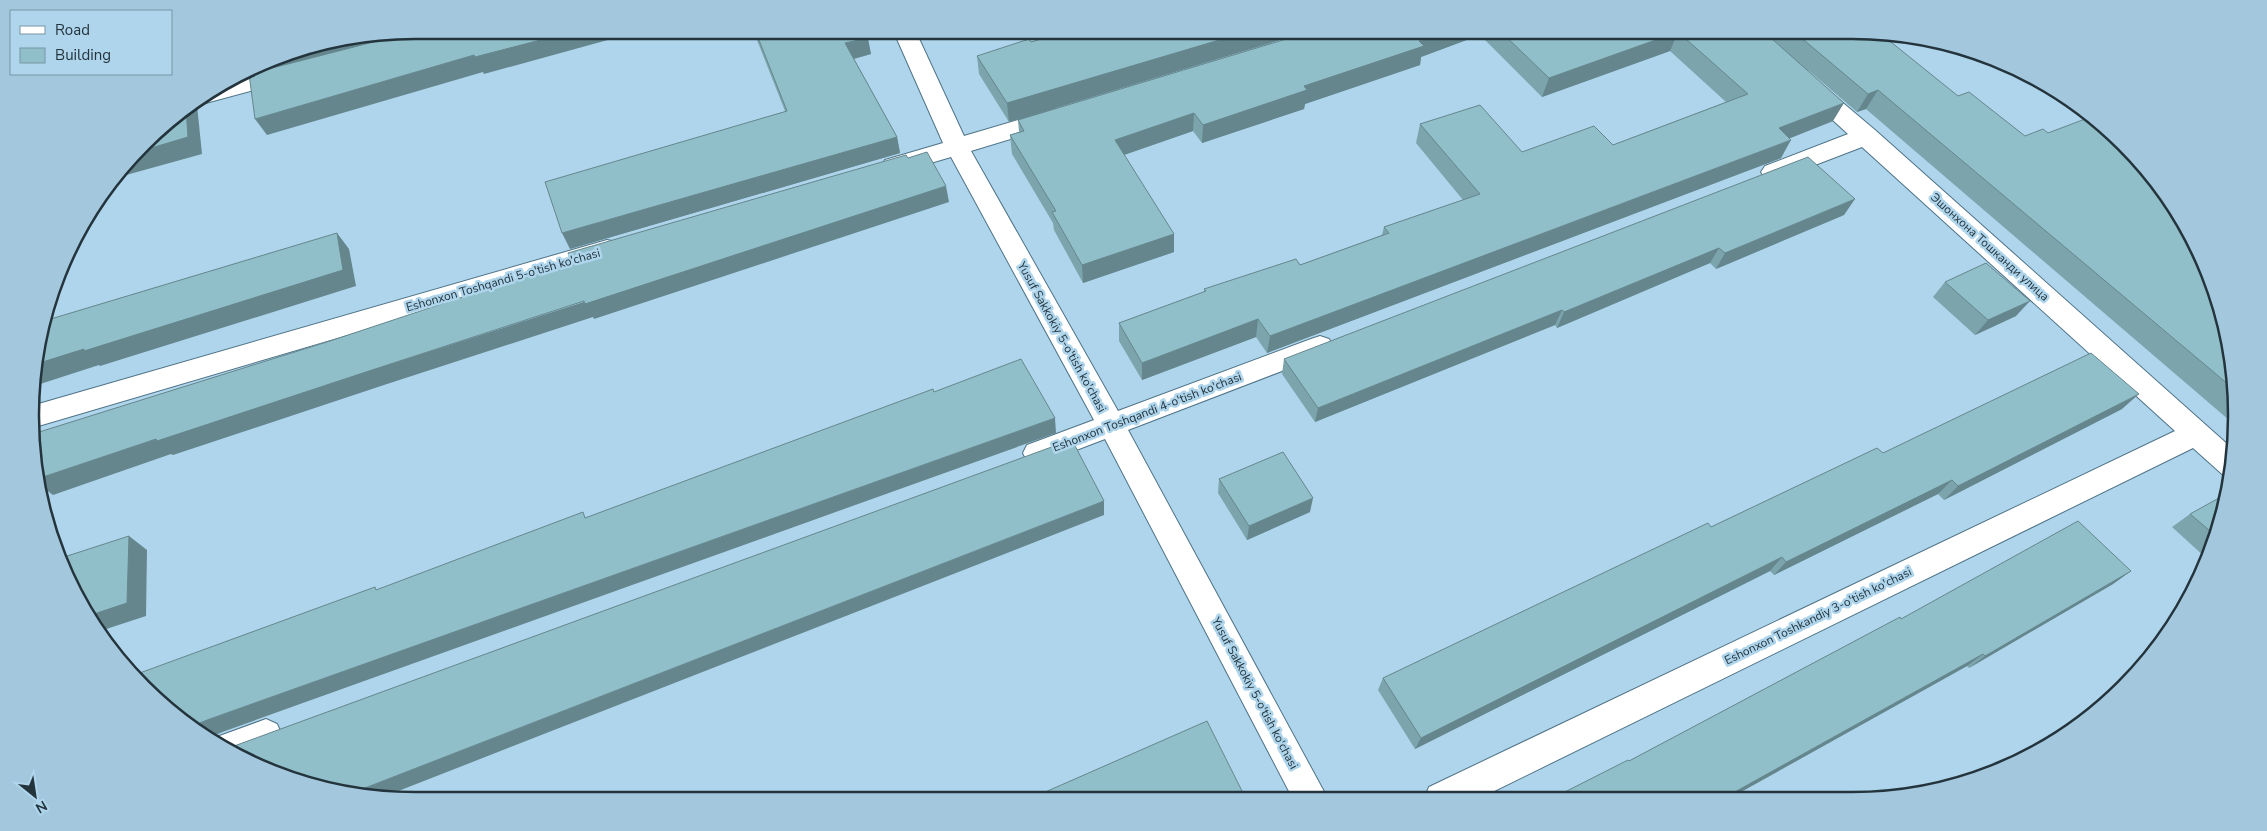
<svg xmlns="http://www.w3.org/2000/svg" width="2267" height="831" viewBox="0 0 2267 831" font-family="'Nunito Sans',sans-serif">
<style>
.lines{fill:none;stroke-linecap:round;stroke-linejoin:round}
.street-casing{stroke:#4f7387;stroke-width:2}
.street{fill:#fff;fill-rule:evenodd}
.wall{fill:#7ca4ad}
.shaded-wall{fill:#65868d}
.building{fill:#90bfc9;stroke:#65868d}
.labels{text-anchor:middle;dominant-baseline:central;stroke-width:5;stroke-linejoin:round;paint-order:stroke}
.street-label{font-size:12px;fill:#24343d;stroke:#aed5eb}
.rim{fill:none;stroke:#24343d;stroke-width:2.5}
</style>
<rect width="100%" height="100%" fill="#aed5eb"/>
<g class="lines">
<!-- street casing -->
<g class="street-casing">
<path id="street" d="M893 30H915L964 136 1055 109 1063 111 1066 117 1063 123 971 151 1118 411 1311 339 1320 336 1329 339 1333 346 1329 353 1128 430 1328 799H1293L1105 439 1037 465 1027 461 1023 453 1027 445 1094 420 951 157 893 174 885 172 881 166 885 160 943 143Z
M287 67 295 69 298 74 295 79 202 104 195 102 220 84Z
M1810 79 1818 82 1875 130 2235 451 2230 477 2222 474 2193 448 1478 799H1424L1429 787 2175 431 1862 147 1781 178 1773 180 1765 178 1761 172 1765 166 1848 134 1802 92 1799 87 1802 82Z
M607 240 616 242 619 249 616 256 35 427V405Z
M266 719 277 724 282 735 277 746 242 759 213 741 214 738Z"/>
</g>
<!-- street -->
<use href="#street" class="street"/>
</g>
<!-- wall -->
<path class="wall" d="M753 30H864L871 54 854 59 897 137 900 153 570 249 785 111Z
M1070 30H1313L1009 122 979 74 977 56 1031 42Z
M1316 30H1852L2234 365 2236 426 1866 109 1857 112 1808 70 1833 121 1790 138 1781 158 1267 353 1256 337 1142 380 1119 341V323L1204 292V289L1300 265 1382 235 1384 227 1463 200 1416 143 1420 124 1522 152 1613 145 1726 102 1670 51 1542 97 1480 35 1421 57 1420 65 1305 104 1304 109 1202 143 1193 131 1124 155 1174 252 1083 283 1054 230 1053 223 1012 154 1010 135 1019 132 1018 120Z
M1844 215 1716 269 1710 263 1557 328 1555 325 1315 422 1282 374 1284 359Z
M1945 282 2016 316 1975 335 1933 297Z
M2122 409 1944 500 1938 494 1774 575 1770 571 1415 749 1378 690 1383 678 1711 527 1883 453Z
M1219 479 1310 512 1247 540 1218 493Z
M2190 514 2224 516 2205 557 2172 527Z
M2131 571 2113 584 1969 668 1967 666 1730 798H1553L1629 761 1901 619Z"/>
<!-- shaded-wall -->
<path class="shaded-wall" d="M416 30H423L258 72 255 67 291 51Z
M579 30H644L484 74 483 72 267 135 255 119 474 55Z
M1253 30H1313L1009 122 1007 103Z
M1449 30H1482L1480 35 1421 57 1420 65 1305 104 1304 109 1202 143 1203 125Z
M1678 32 1670 51 1542 97 1549 78Z
M868 38 871 54 849 60 845 43Z
M1878 90 1866 109 1857 112 1868 94Z
M195 102 197 105 202 154 119 177 141 151 186 108Z
M1844 103 1833 121 1768 147 1779 128Z
M1194 113 1193 131 1115 158V140Z
M897 137 900 153 570 249 562 233Z
M1791 140 1781 158 1267 353 1270 336Z
M946 186 949 202 594 319 593 317 384 385 173 455 171 454 53 495 37 483V479L156 439Z
M1855 199 1844 215 1716 269 1725 253Z
M337 233 349 249 356 286 100 366 99 365 34 386 33 365Z
M1174 234V252L1083 283 1082 265Z
M1719 248 1710 263 1557 328 1564 312Z
M2030 301 2016 316 1975 335 1988 320Z
M1562 310 1555 325 1315 422 1318 408Z
M1258 319 1256 337 1142 380V363Z
M2139 394 2122 409 1944 500 1958 486Z
M1055 418 1056 433 225 731 213 736 212 741 193 729 195 725 207 720Z
M1952 480 1938 494 1774 575 1786 562Z
M1313 498 1310 512 1247 540 1249 526Z
M1104 501V515L383 797 352 793Z
M129 536 147 550 146 616 97 632 95 629 88 616Z
M1782 557 1770 571 1415 749 1421 738Z
M2131 571 2113 584 1969 668 1985 656Z
M1983 654 1967 666 1730 798H1724Z"/>
<!-- building -->
<path class="building" d="M420 30H579L475 57 474 55 255 119 249 74Z
M755 30H864L868 38 845 43 897 137 562 233 545 182 787 111Z
M1070 30H1253L1007 103 977 56 1029 39 1031 42Z
M1316 30H1449L1419 41 1424 46 1304 86 1307 90 1203 125 1194 113 1115 140 1174 234 1082 265 1052 212 1056 211 1010 135 1024 131 1018 120Z
M1499 30H1762L1844 103 1779 128 1791 140 1270 336 1258 319 1142 363 1119 323 1206 291 1204 289 1296 259 1300 265 1389 233 1384 227 1480 194 1420 124 1480 105 1522 152 1594 126 1613 145 1748 94 1678 32 1549 78Z
M1792 30H1852L1881 34 1958 96 1969 92 2025 136 2043 129 2048 133 2093 116 2142 162 2185 223 2217 292 2234 365 2235 390 1878 90 1868 94Z
M186 108 188 137 141 151 162 125Z
M927 152 946 186 585 304 584 301 372 370 157 441 156 439 37 479 36 433 333 340 571 261 568 253 906 155 908 158Z
M1808 157 1855 199 1725 253 1719 248 1564 312 1562 310 1318 408 1284 359Z
M337 233 343 270 84 351V349L33 365 44 321Z
M1986 263 2030 301 1988 320 1945 282Z
M2091 353 2139 394 1958 486 1952 480 1786 562 1782 557 1421 738 1383 678 1708 523 1711 527 1877 448 1883 453Z
M1021 359 1055 418 207 720 195 725 193 729 181 722 137 674 375 587 376 590 583 512 585 518 933 389 934 392Z
M1072 440 1104 501 352 793 315 788 245 761 226 749 1068 441Z
M1283 452 1313 498 1249 526 1219 479Z
M2228 493 2224 516 2215 535 2190 514Z
M2078 521 2131 571 1985 656 1983 654 1724 798H1553L1628 760 1629 761 1900 617 1901 619Z
M129 536 127 603 88 616 59 563 58 559Z
M1207 721 1246 799 1027 800Z"/>
<g class="labels">
<!-- street labels -->
<g class="street-label">
<text transform="translate(1990 247) rotate(42)">Эшонхона Тошканди улица</text>
<text transform="translate(503 280) rotate(-16)">Eshonxon Toshqandi 5-o'tish ko'chasi</text>
<text transform="translate(1062 337) rotate(61)">Yusuf Sakkokiy 5-o'tish ko'chasi</text>
<text transform="translate(1147 412) rotate(-21)">Eshonxon Toshqandi 4-o'tish ko'chasi</text>
<text transform="translate(1818 616) rotate(-26)">Eshonxon Toshkandiy 3-o'tish ko'chasi</text>
<text transform="translate(1255 693) rotate(62)">Yusuf Sakkokiy 5-o'tish ko'chasi</text>
</g>
</g>
<!-- crop -->
<path d="M0 0H2267V831H0ZM415 39H1852A376 376 0 0 1 2228 415V416A376 376 0 0 1 1852 792H415A376 376 0 0 1 39 416V415A376 376 0 0 1 415 39Z" fill="#a3c8dd" fill-rule="evenodd"/>
<path class="rim" d="M415 39H1852A376 376 0 0 1 2228 415V416A376 376 0 0 1 1852 792H415A376 376 0 0 1 39 416V415A376 376 0 0 1 415 39Z"/>
<!-- legend -->
<rect x="10" y="10" width="162" height="65" fill="#aed5eb" stroke="#7795a5"/>
<rect x="20" y="26" width="25" height="8" fill="#ffffff" stroke="#7795a5"/>
<text x="55" y="35" font-size="15" fill="#24343d">Road</text>
<rect x="20" y="48" width="25" height="15" fill="#90bfc9" stroke="#7795a5"/>
<text x="55" y="60" font-size="15" fill="#24343d">Building</text>
<!-- north arrow -->
<g transform="translate(35 796) rotate(150)" stroke="#aed5eb" stroke-width="4" paint-order="stroke">
<path d="M0-4L9 19L0 12L-9 19Z" fill="#24343d"/>
<text y="-8" font-size="14" font-weight="bold" text-anchor="middle" fill="#24343d">N</text>
</g>
</svg>
